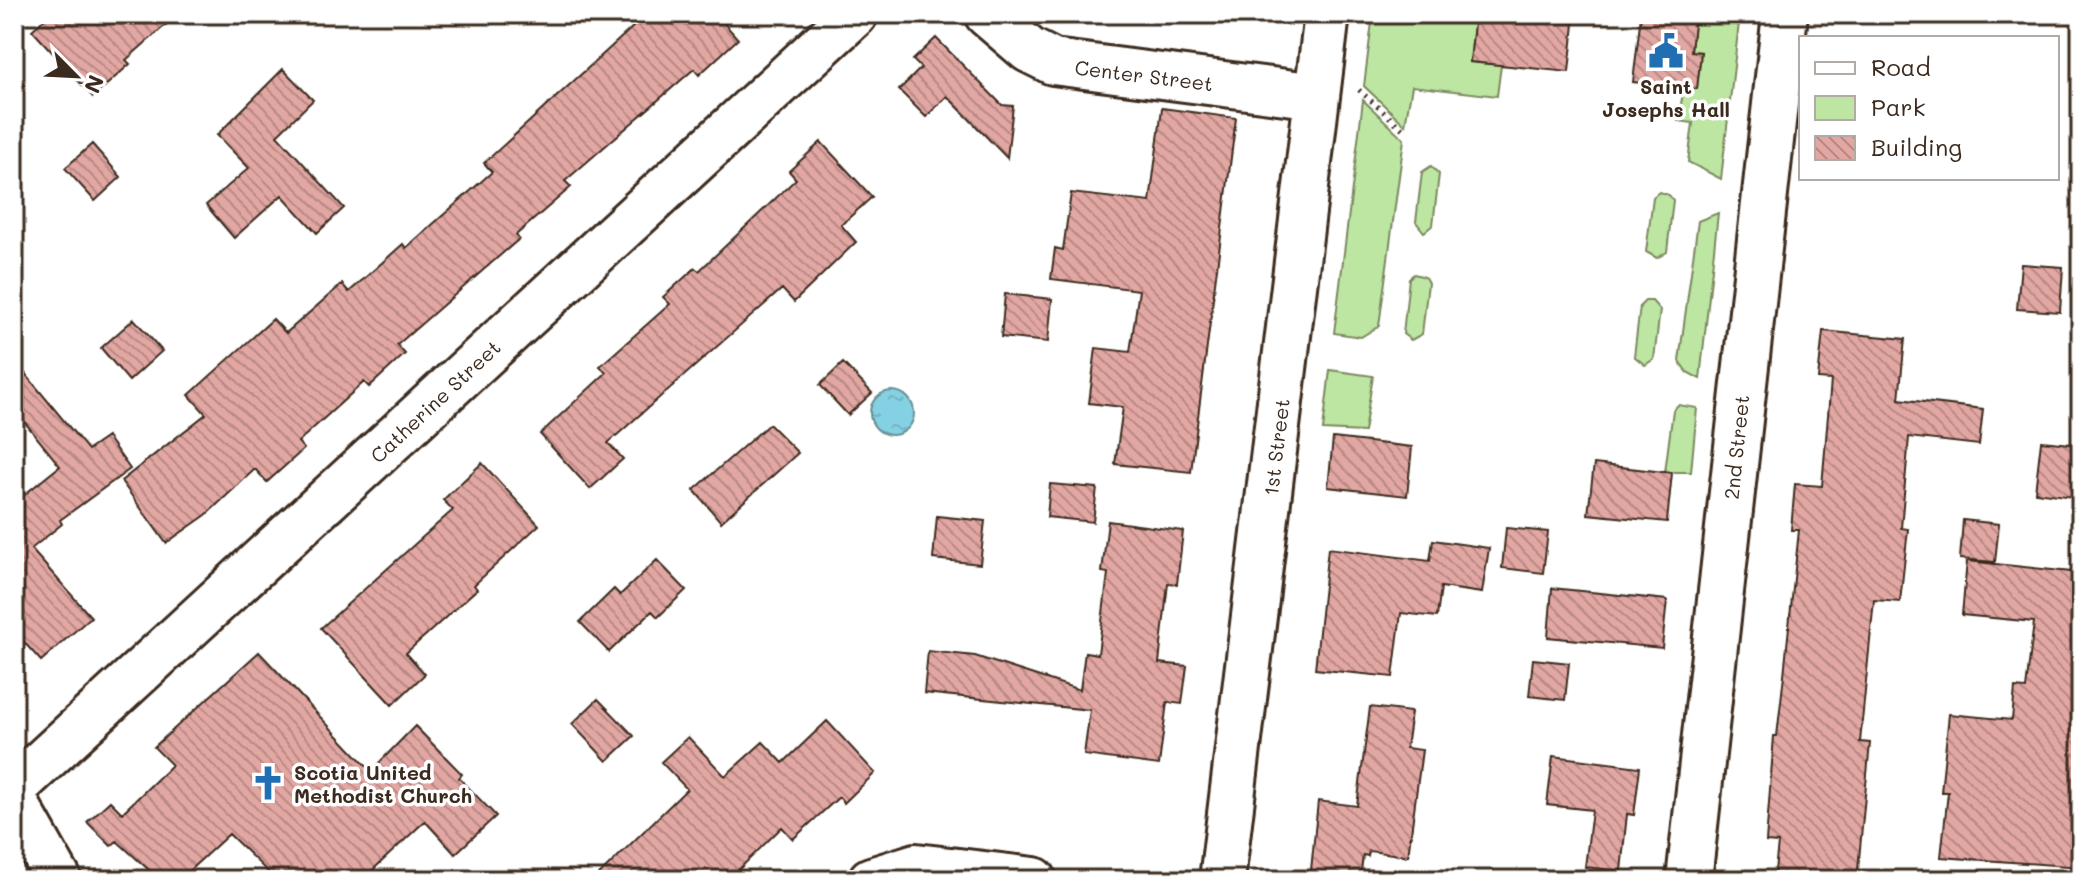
<svg xmlns="http://www.w3.org/2000/svg" width="2095" height="894" viewBox="0 0 2095 894" font-family="Mali,sans-serif">
<style>
.green{fill:#bce6a2;stroke:#7c8860;stroke-width:2}
.water{fill:url(#water-ripples);stroke:#678e94;stroke-width:2}
.building{fill:url(#building-back-hatch);stroke:#3b2a1e;stroke-width:2}
.lines{fill:none;stroke-linecap:round;stroke-linejoin:round}
.minor-casing{stroke:#3b2a1e;stroke-width:50}
.path{stroke:#3b2a1e;stroke-width:5;stroke-dasharray:2 6;stroke-linecap:butt}
.minor{stroke:#fff;stroke-width:44}
.labels{text-anchor:middle;dominant-baseline:central;stroke-width:7;stroke-linejoin:round;paint-order:stroke}
.street-label{font-size:20px;fill:#3b2a1e;stroke:#fff}
.poi-label{font-size:20px;font-weight:bold;fill:#3b2a1e;stroke:#fff}
</style>
<defs>
<pattern id="water-ripples" width="26" height="14" patternUnits="userSpaceOnUse" patternTransform="scale(2)"><rect width="26" height="14" fill="#84d1e3"/><path d="M2 4q2-2 4 0t4 0M15 11q2-2 4 0t4 0" fill="none" stroke="#73b4c2"/></pattern>
<pattern id="building-back-hatch" width="6" height="6" patternUnits="userSpaceOnUse" patternTransform="scale(2)"><rect width="6" height="6" fill="#e2a7a3"/><path d="M-1 5l2 2M0 0l6 6M5-1l2 2" fill="none" stroke="#b88884"/></pattern>
</defs>
<rect width="100%" height="100%" fill="#fff"/>
<filter id="ink" filterUnits="userSpaceOnUse"><feTurbulence type="fractalNoise" baseFrequency=".0125" numOctaves="2"/><feDisplacementMap in="SourceGraphic" scale="16" xChannelSelector="R" yChannelSelector="G"/><feConvolveMatrix kernelMatrix="1 2 1 2 8 2 1 2 1" color-interpolation-filters="sRGB"/></filter>
<g filter="url(#ink)">
<!-- green -->
<path class="green" d="M1373 14H1475L1470 62 1501 65 1497 96 1412 86 1405 125 1364 86Z
M1695 14H1740L1721 179 1688 162 1693 123 1678 121 1684 87 1697 88 1701 52 1691 51Z
M1363 100 1404 139 1379 326 1361 337 1334 333Z
M1431 166 1439 174 1433 225 1424 232 1416 222 1422 172Z
M1659 192 1669 195 1673 200 1667 252 1657 258 1646 252 1653 197Z
M1718 213 1700 379 1687 372 1679 361 1698 221Z
M1414 274 1425 277 1428 283 1422 334 1411 340 1403 334 1409 278Z
M1645 301H1652L1660 310 1654 359 1645 365 1634 356 1640 306Z
M1330 370 1373 376 1364 432 1323 430Z
M1678 405 1697 408 1691 472H1665L1673 410Z"/>
<!-- water -->
<path class="water" d="M870 413a22 22 0 1 1 44 0a22 22 0 1 1-44 0Z"/>
<!-- building -->
<path class="building" d="M50 14H178L126 60 130 64 93 97 32 30Z
M647 14H716L738 39 699 75 694 69 565 181 571 187 516 235 519 239 397 345 405 354 369 387 364 382 298 442 304 449 267 482 255 469 206 515 166 543 121 481 206 414 189 395 273 319 286 333 342 284 349 292 403 244 406 248 492 172 484 163Z
M1475 14H1575L1569 72 1470 62Z
M1641 14H1695L1691 51 1701 52 1697 89 1633 82Z
M936 38 1002 105 1013 106 1007 158 947 96 926 117 899 90 921 68 913 60Z
M283 69 313 100 277 135 344 208 317 233 282 195 234 238 206 205 249 168 217 135Z
M1162 108 1236 118 1191 472 1115 464 1123 407 1089 403 1096 348 1130 352 1139 290 1051 279 1055 248 1063 250 1071 193 1150 202Z
M821 142 872 197 841 225 856 242 794 302 782 289 608 443 623 459 590 489 540 434 606 373 600 366 670 304 663 297 695 268 699 271 796 179 789 171Z
M92 144 121 177 95 201 65 168Z
M2021 264 2063 267 2060 312 2017 309Z
M1005 294 1052 299 1048 342 1001 337Z
M134 319 162 351 129 381 101 348Z
M1823 331 1905 339 1899 399 1983 409 1979 445 1909 437 1901 528 1908 529 1900 602 1874 600 1860 742 1870 743 1857 880H1774L1778 843 1766 842 1774 736H1777L1784 675 1799 530H1791L1795 484 1822 486 1831 380 1818 379Z
M14 360 88 450 107 437 130 469 60 520 62 524 31 549 91 617 41 661 14 631V503L60 466 14 409Z
M843 363 872 393 848 415 820 385Z
M769 424 798 453 721 522 694 490Z
M1333 438 1412 447 1407 496 1328 487Z
M2041 441 2081 445V498L2035 492Z
M482 463 539 525 474 585 477 589 406 653 425 674 392 705 321 628 453 510 443 500Z
M1594 464 1672 473 1667 522 1588 514Z
M1050 484 1097 488 1093 522 1047 517Z
M937 516 985 521 980 564 933 559Z
M1963 520 1999 524 1995 562 1960 559Z
M1108 521 1183 531 1177 584 1168 583 1159 663 1187 666 1182 704 1167 702 1159 765 1084 755 1090 710 924 693 928 651 975 656 1080 690 1085 652 1098 654 1108 573 1102 572Z
M1506 528 1548 532 1543 573 1502 568Z
M1433 540 1489 548 1482 593 1441 587 1437 617 1401 613 1393 677 1315 669 1328 548 1430 561Z
M657 560 686 590 658 617 652 611 609 652 580 622 614 589 620 595Z
M1967 561 2081 573V867L1941 857 1948 792H1941L1949 714 2012 720 2015 688 2026 689 2034 622 1962 615Z
M1552 588 1667 600 1662 648 1548 637Z
M259 652 371 771 415 726 462 774 459 778 496 816 455 854 425 821 362 880H276L229 834 179 880H160L117 841 111 846 87 822 110 801 122 813 172 765 154 747Z
M1533 659 1569 663 1565 700 1529 696Z
M598 699 634 736 607 761 572 724Z
M1370 707 1411 712 1406 748 1422 750 1408 856 1369 851 1368 856 1363 855 1360 880H1310L1318 801 1357 806Z
M827 721 875 773 844 803 839 797 793 839 782 827 728 880H594L687 789 661 762 688 737 725 776 763 742 783 763Z
M1553 756 1640 767 1634 815 1627 814 1621 871 1585 867 1592 810 1547 805Z"/>
<g class="lines">
<!-- minor casing -->
<g class="minor-casing">
<path id="minor" d="M987 14 1029 50 1053 62 1317 96
M14 788 855 14
M14 800 59 880
M871 880 916 866 1034 880
M1222 880 1327 14
M1689 880 1785 14"/>
</g>
<!-- path -->
<path class="path" d="M1359 90 1405 131"/>
<!-- minor -->
<use href="#minor" class="minor"/>
</g>
</g>
<!-- icons -->
<defs>
<g id="civic-bare" transform="scale(2.76)"><path d="M-.6-6.5H3V-4.5H.6V-3L4-1V1h2V6H-6V1h2V-1L-.6-3ZM-1.2 2.5V6h2.4V2.5Z" fill="#1f6fb2" stroke="#fff" stroke-width="2.5" paint-order="stroke"/></g>
<g id="church-bare" transform="scale(2.76)"><path d="M-1.2-6h2.4v3.5h3.3v2.4h-3.3V6h-2.4V-.1h-3.3v-2.4h3.3Z" fill="#1f6fb2" stroke="#fff" stroke-width="2.5" paint-order="stroke"/></g>
</defs>
<g fill-rule="evenodd">
<use href="#civic-bare" x="1666" y="51"/>
<use href="#church-bare" x="268" y="783"/>
</g>
<g class="labels">
<!-- street labels -->
<g class="street-label">
<text transform="translate(1144 75) rotate(7)">Center Street</text>
<text transform="translate(435 401) rotate(-43)">Catherine Street</text>
<text transform="translate(1276 447) rotate(-83)">1st Street</text>
<text transform="translate(1736 447) rotate(-84)">2nd Street</text>
</g>
<!-- poi labels -->
<g class="poi-label">
<text x="1666" y="86">Saint<tspan x="1666" dy="23">Josephs Hall</tspan></text>
<text x="294" y="772" text-anchor="start">Scotia United<tspan x="294" dy="23">Methodist Church</tspan></text>
</g>
</g>
<!-- margin -->
<rect width="2095" height="894" fill="none" stroke="#fff" stroke-width="48"/>
<rect x="24" y="24" width="2047" height="846" fill="none" stroke="#3b2a1e" stroke-width="3" filter="url(#ink)"/>
<!-- legend -->
<rect x="1799" y="36" width="260" height="144" fill="#ffffff" stroke="#b1aaa5" stroke-width="2"/>
<rect x="1815" y="62" width="40" height="12" fill="#ffffff" stroke="#b1aaa5" stroke-width="2"/>
<text x="1871" y="76" font-size="24" fill="#3b2a1e">Road</text>
<rect x="1815" y="96" width="40" height="24" fill="#bce6a2" stroke="#b1aaa5" stroke-width="2"/>
<text x="1871" y="116" font-size="24" fill="#3b2a1e">Park</text>
<rect x="1815" y="136" width="40" height="24" fill="url(#building-back-hatch)" stroke="#b1aaa5" stroke-width="2"/>
<text x="1871" y="156" font-size="24" fill="#3b2a1e">Building</text>
<!-- north arrow -->
<g transform="translate(76 76) rotate(114)" stroke="#ffffff" stroke-width="6" paint-order="stroke">
<path d="M0-6L14 30L0 20L-14 30Z" fill="#3b2a1e"/>
<text y="-12" font-size="22" font-weight="bold" text-anchor="middle" fill="#3b2a1e">N</text>
</g>
</svg>
